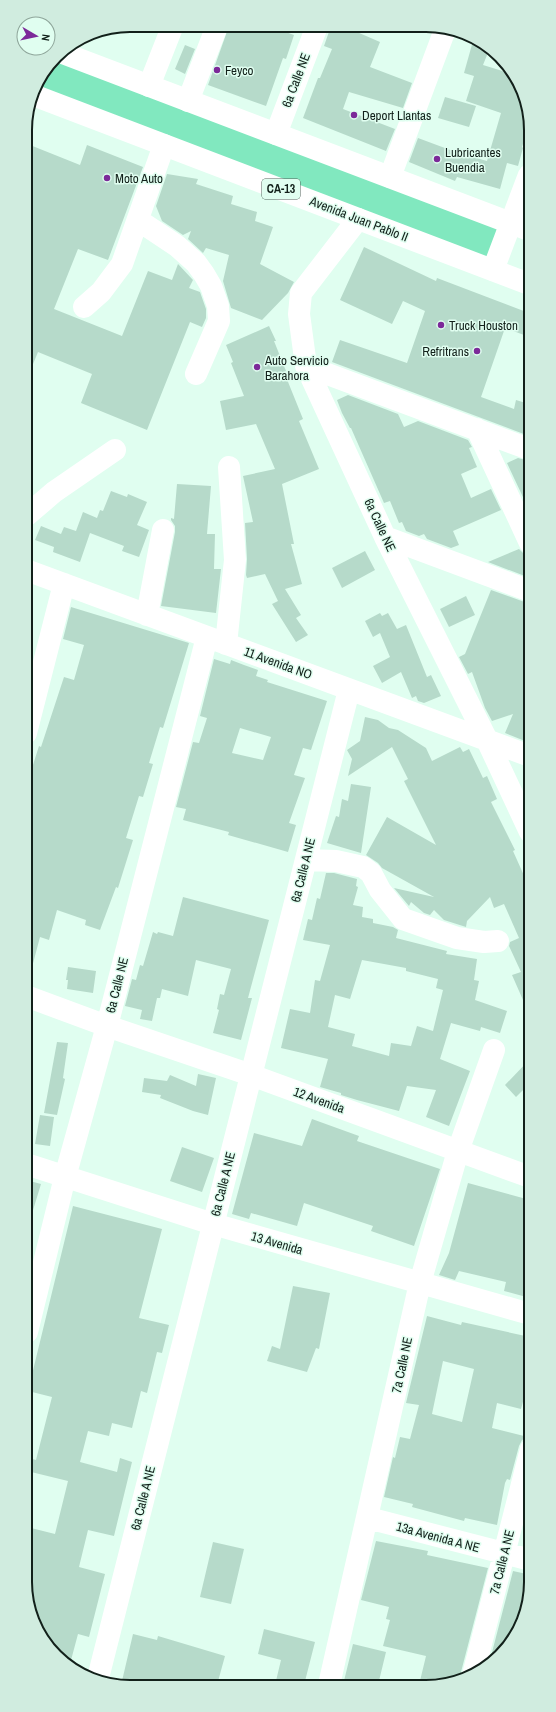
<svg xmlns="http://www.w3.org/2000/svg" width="556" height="1712" viewBox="0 0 556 1712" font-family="'Archivo Narrow',sans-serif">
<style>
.green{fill:#81e8bf}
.building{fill:#b6daca;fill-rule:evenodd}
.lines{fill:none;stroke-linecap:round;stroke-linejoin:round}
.minor{stroke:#fff;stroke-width:22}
.highway{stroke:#fff;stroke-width:22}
.poi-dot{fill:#7c2999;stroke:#e0fef0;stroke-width:1.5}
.labels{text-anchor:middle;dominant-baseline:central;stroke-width:3;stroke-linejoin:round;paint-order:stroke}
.shield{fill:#e0fef0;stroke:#50635a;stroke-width:1}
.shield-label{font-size:12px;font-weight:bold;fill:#12201a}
.poi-label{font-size:13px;fill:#12201a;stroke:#e0fef0;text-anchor:start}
.street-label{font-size:13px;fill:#12201a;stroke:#e0fef0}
.rim{fill:none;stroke:#12201a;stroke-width:2}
</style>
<rect width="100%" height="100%" fill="#e0fef0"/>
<!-- green -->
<path class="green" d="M59 54 511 223 493 270 33 94 36 84Z"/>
<!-- building -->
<path class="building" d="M229 26H281L280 30 294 35 286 59 283 58 266 106 208 85Z
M331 26H343L380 42 370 67 412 83 403 108 349 92 343 109 395 129 386 151 303 118 318 78H320L332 49 324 46Z
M473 41 489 50 483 65 509 73 529 110V125L522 147 523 148 518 166 507 163 500 189 457 177 455 181 409 162 418 138 469 157V156L487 161 501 113 466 101 474 76 464 73Z
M185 45 195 49 185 74 175 69Z
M445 97 476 106 469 127 438 118Z
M25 143 80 165 87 145 143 167 108 260 78 249 54 309 122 336 148 271 172 280 178 264 193 280 189 288 200 292 206 309V318L202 327 190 322 147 430 81 403 92 374 38 352 26 381Z
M167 174 198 179 196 184 233 196 231 204 257 212 255 221 273 227 260 264 294 282 288 293 262 320 231 308 223 281 229 255 206 248 203 253 188 239 191 231 183 235 162 221 156 206Z
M364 247 436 281 437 278 529 313V319L524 335 505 328 481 397 514 409 516 400 529 404V436L332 362 340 340 407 363 425 311 403 301 392 324 340 300Z
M269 326 276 341H274L286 371 284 372 303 419 299 421 319 469 282 484 294 544H291L302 584 285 589 301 615 296 618 308 635 296 642 272 604 278 601 265 574 247 578 246 575 247 559 245 523 253 522 243 476 275 469 256 424 226 430 220 401 244 396 231 363 233 362 226 345Z
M348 395 398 414 404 427 418 421 468 440 472 447 469 448 477 467 461 474 471 498 491 489 501 510 453 531 459 545 451 548 427 539 424 534 419 536 406 531 402 522 399 523 390 501 384 503 351 428H350L342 413 337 400Z
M518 458 529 461 530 512 507 463Z
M177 484 211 486 207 534H215L214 569H221L216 613 161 606 175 532V526L171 520V518L174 519Z
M111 491 127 497 128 494 147 502 137 525 149 530 139 557 122 551 124 546 90 533 80 562 53 552 54 547 35 540 41 526 61 534 64 527 76 531 83 512 97 518 100 510 103 511Z
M519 549 523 553 530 555V578L488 562Z
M365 551 375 570 342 588 332 568Z
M491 590 530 604V743L505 733 513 714 492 721 485 708 472 672 468 674 459 657 465 654Z
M466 596 475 615 449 627 440 609Z
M71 607 189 643 163 728 160 727 149 763 153 764 143 797 139 796 126 838 133 840 118 888 116 887 100 930 85 925 86 920 57 910 49 940 40 937 31 971 26 970V787L39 746 41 747 64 677 74 680 84 645 63 639Z
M380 613 382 616 388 613 397 629 406 625 427 677 431 675 441 696 424 703 418 701 416 696 412 698 401 672 382 683 373 666 390 657 380 633 373 637 365 621Z
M214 659 230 664 231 660 244 665 258 670 256 676 268 680 267 682 327 701 311 750 303 748 294 775 305 778 289 823 296 825 288 852 228 835 229 832 183 820 186 809 176 807 193 742 199 743 207 718 200 716ZM240 728 271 737 263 760 232 753Z
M365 717 378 720 389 728 398 730 426 748 432 761 460 747 463 752 469 749 483 778 487 776 497 799 491 802 515 850 513 851 530 889V1016L512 975 521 972 509 946 510 942 519 938 504 904 494 908 490 897 467 921 466 927 444 920 434 910 430 915 424 913 411 902 409 906 394 888 434 897 382 868 378 863 366 855 387 817 436 845 404 781 408 779 392 747 348 776 352 759 347 750 360 741Z
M351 784 371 787 361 853 327 843 336 816 339 817 342 799 348 801Z
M326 873H334L357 879 356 886 358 887 353 905 363 907 362 917 373 919V923L393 927 398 930 396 938 447 951 446 954 477 959 474 980 479 981 475 1000 507 1011 500 1033 481 1027 480 1031 451 1023 440 1059 470 1071 449 1126 426 1117 436 1090 407 1086 399 1111 357 1100 341 1095V1093L320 1087 328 1059 281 1048 290 1009 310 1013 315 980 320 981 330 945 303 940 308 919 312 920 317 898 320 899ZM362 960 406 968V971L438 979 436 988 443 990 433 1031 417 1026 411 1046 391 1043 389 1056 352 1046 355 1034 328 1027 335 995 350 999Z
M183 897 269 920 248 998H252L241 1040 213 1033 219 1010 217 1009 220 994 224 995 231 969 196 960 188 996 162 989 160 998H157L152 1021 140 1019 142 1010 125 1006 132 979 136 980 140 965 143 966 153 932 157 934 158 932 173 936Z
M68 967 96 971 93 993 67 989 68 980H66Z
M57 1042 68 1043 63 1078 65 1079 57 1115 44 1113Z
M530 1059V1083L516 1097 505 1085Z
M198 1074 216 1078 208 1115 193 1111 160 1098 161 1095 142 1092 144 1078 167 1081 170 1075 196 1086Z
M40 1115 54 1117 50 1146 35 1144Z
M312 1119 359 1136 357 1141 440 1169 414 1246 371 1231 373 1226 304 1203 297 1226 251 1213 249 1219 232 1214 254 1133 302 1146Z
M182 1147 214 1158 202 1192 170 1181Z
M26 1180 41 1184 30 1220H27Z
M468 1183 530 1200V1298L504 1291 506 1282 459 1271 455 1280 439 1275 449 1253Z
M73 1206 162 1229 139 1318 169 1325 162 1353 157 1352 147 1393 141 1391 132 1428 112 1423 109 1436 88 1431 80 1462 117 1472 120 1458 132 1462 114 1536 88 1530 79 1567 105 1574 89 1637 78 1634 70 1664 56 1656 27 1602V1527L55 1534 68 1481 27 1471V1466L29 1458 36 1460 52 1397 28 1391Z
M293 1286 330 1293 319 1349 316 1348 307 1372 267 1361 272 1346 280 1349Z
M427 1316 461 1325 462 1322 530 1337 531 1372 521 1409 497 1403 492 1428 528 1437 522 1440 519 1446 510 1480 507 1479 505 1483 497 1525 465 1518 464 1521 412 1507 413 1504 384 1497 393 1457 395 1458 400 1437 410 1439 419 1405 406 1403ZM443 1361 474 1369 462 1422 432 1414Z
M376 1541 428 1551 427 1555 488 1568 461 1672V1679L446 1685H419L426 1656 383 1646 390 1620 386 1619 389 1607 361 1600Z
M213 1542 244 1549 231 1604 200 1597Z
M513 1571 531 1575V1588L523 1621 505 1651 489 1664Z
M264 1629 315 1642 304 1685H275L281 1660 258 1654Z
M133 1634 157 1640 158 1636 225 1656 217 1685H137L122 1681Z
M353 1644 386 1652 378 1685H343Z"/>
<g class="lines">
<!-- minor -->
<path class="minor" d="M149 86 173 25
M188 101 217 26
M276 134 317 26
M390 177 446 27
M358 219 301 293 299 314 306 366 385 537 487 740 530 832
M138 220 177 246 196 263 204 274 211 286 218 306 219 321 196 374
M493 270 529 175
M84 307 101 292 122 264 164 145
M306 366 529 449
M477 429 530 543
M26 516 54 492 115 450
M385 537 530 591
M26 570 530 756
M147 615 163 530
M226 644 235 560 229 467
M26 733 64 584
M306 860 336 861 363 867 371 873 380 890 403 919 457 938 484 942 498 941
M26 996 107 1026 251 1075 530 1177
M26 1164 213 1224 530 1314
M27 1332 65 1177 107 1026 207 637
M368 1518 531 1560
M473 1675 531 1449
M98 1678 349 690
M329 1685 420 1283 458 1151 494 1050"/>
<!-- highway -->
<path class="highway" d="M60 52 529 230
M33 95 529 284"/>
</g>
<!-- markers -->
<g class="poi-dot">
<circle cx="217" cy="70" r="4"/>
<circle cx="354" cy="115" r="4"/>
<circle cx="437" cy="159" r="4"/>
<circle cx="107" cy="178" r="4"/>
<circle cx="441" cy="325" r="4"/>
<circle cx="477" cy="351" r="4"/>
<circle cx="257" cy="367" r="4"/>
</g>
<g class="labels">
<!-- shield labels -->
<rect class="shield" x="262" y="179" width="38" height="20" rx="3"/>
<g class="shield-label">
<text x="281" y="189">CA-13</text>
</g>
<!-- poi labels -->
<g class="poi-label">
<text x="225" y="70">Feyco</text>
<text x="362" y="115">Deport Llantas</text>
<text x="445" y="152">Lubricantes<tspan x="445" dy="15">Buendia</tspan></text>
<text x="115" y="178">Moto Auto</text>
<text x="449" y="325">Truck Houston</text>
<text x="469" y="351" text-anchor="end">Refritrans</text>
<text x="265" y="360">Auto Servicio<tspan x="265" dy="15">Barahora</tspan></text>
</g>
<!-- street labels -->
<g class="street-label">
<text transform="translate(296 80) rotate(-69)">6a Calle NE</text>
<text transform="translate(359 219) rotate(21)">Avenida Juan Pablo II</text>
<text transform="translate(380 525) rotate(65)">6a Calle NE</text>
<text transform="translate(278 663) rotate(20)">11 Avenida NO</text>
<text transform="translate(303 870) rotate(-76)">6a Calle A NE</text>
<text transform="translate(117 985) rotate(-76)">6a Calle NE</text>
<text transform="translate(319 1100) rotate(20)">12 Avenida</text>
<text transform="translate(223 1184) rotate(-76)">6a Calle A NE</text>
<text transform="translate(277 1243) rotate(16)">13 Avenida</text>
<text transform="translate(402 1365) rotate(-78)">7a Calle NE</text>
<text transform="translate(143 1498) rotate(-76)">6a Calle A NE</text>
<text transform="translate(438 1537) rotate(15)">13a Avenida A NE</text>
<text transform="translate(502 1562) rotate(-76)">7a Calle A NE</text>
</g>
</g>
<!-- crop -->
<path d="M0 0H556V1712H0ZM130 32H426A98 98 0 0 1 524 130V1582A98 98 0 0 1 426 1680H130A98 98 0 0 1 32 1582V130A98 98 0 0 1 130 32Z" fill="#d0ecdf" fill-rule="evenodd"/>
<path class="rim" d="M130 32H426A98 98 0 0 1 524 130V1582A98 98 0 0 1 426 1680H130A98 98 0 0 1 32 1582V130A98 98 0 0 1 130 32Z"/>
<!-- north arrow -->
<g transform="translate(36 36) rotate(99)"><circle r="19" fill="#e0fef0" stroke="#8ea59a"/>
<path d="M0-3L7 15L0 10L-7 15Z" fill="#7c2999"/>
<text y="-6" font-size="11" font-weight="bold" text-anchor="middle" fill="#12201a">N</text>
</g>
</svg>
